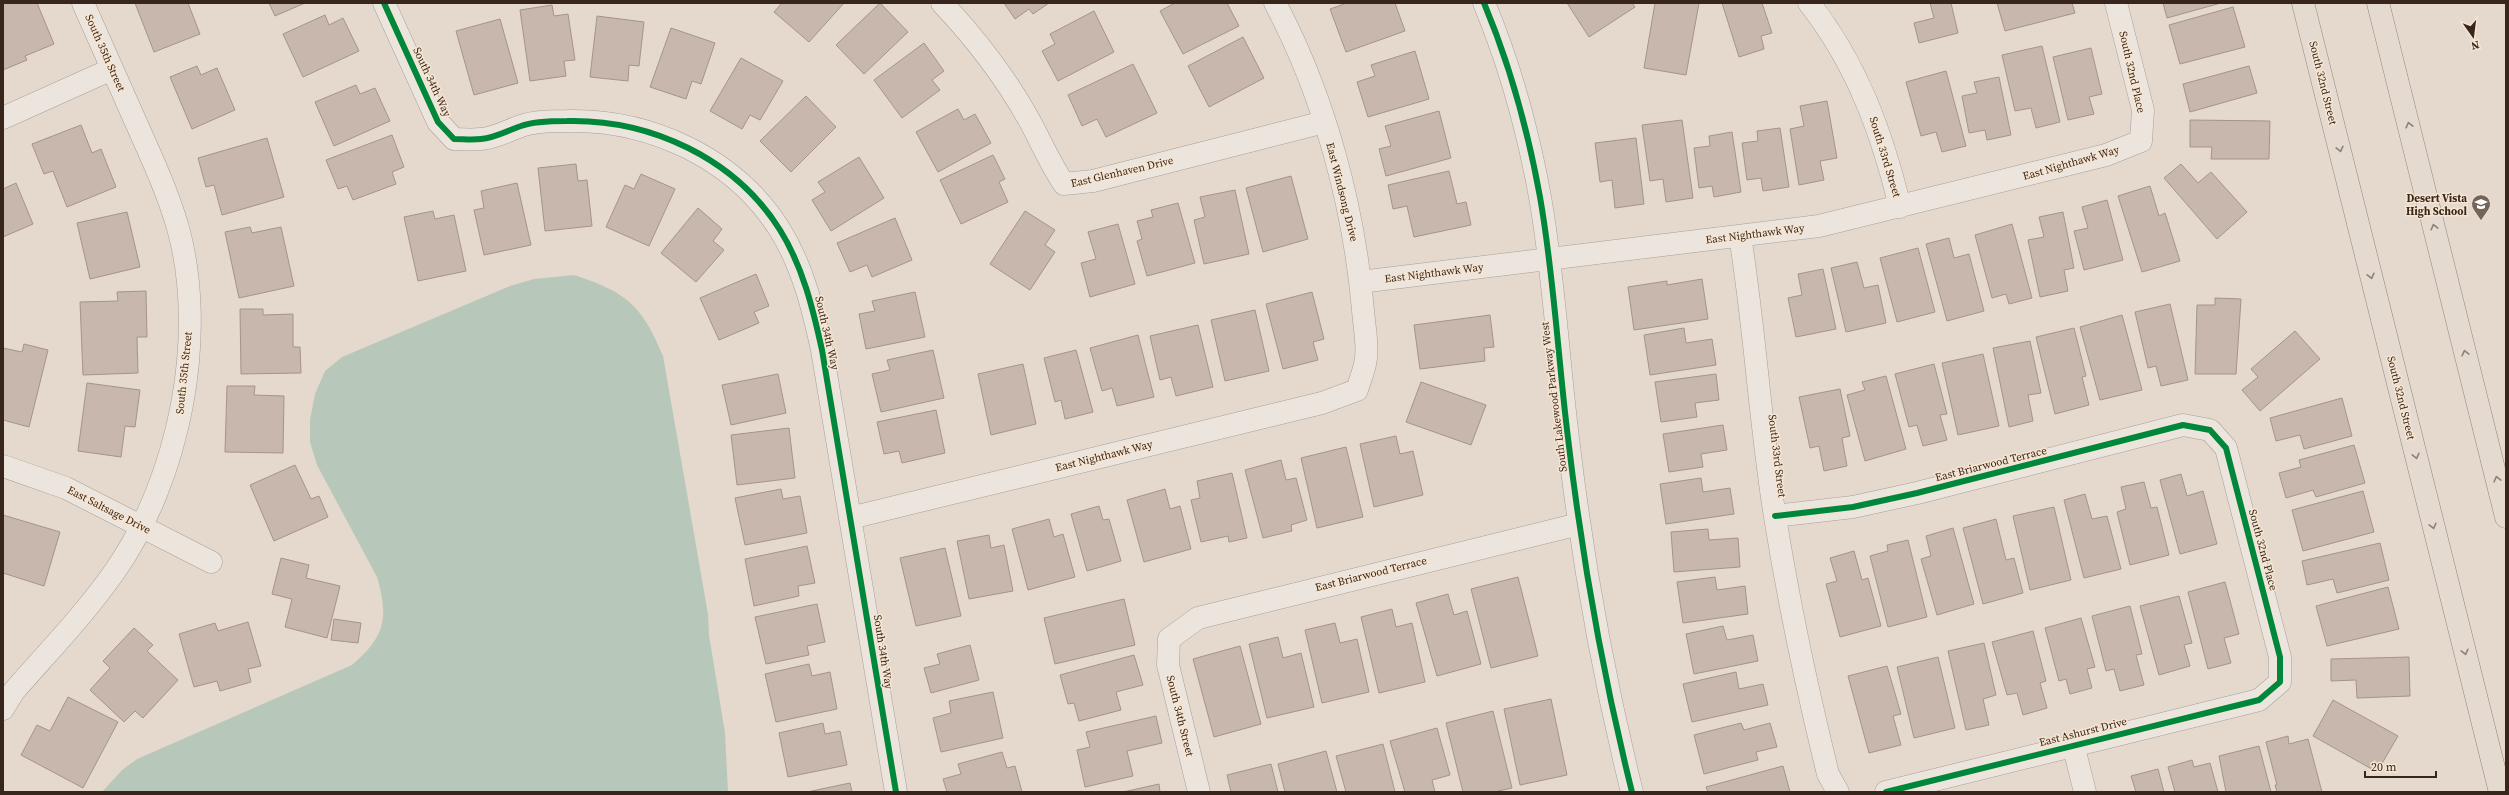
<svg xmlns="http://www.w3.org/2000/svg" width="2509" height="795" viewBox="0 0 2509 795" font-family="'Source Serif 4',serif">
<style>
.water{fill:#b7c8bb}
.building{fill:#c8b7ad;stroke:#a4948b}
.lines{fill:none;stroke-linecap:round;stroke-linejoin:round}
.minor-casing{stroke:#a99f96;stroke-width:23}
.major-casing{stroke:#8f847c;stroke-width:23}
.minor{stroke:#ece5de;stroke-width:22}
.major{stroke:#e4dacf;stroke-width:22}
.cycleway-casing{stroke:#f6e5d1;stroke-width:8}
.cycleway{stroke:#00873e;stroke-width:6}
.oneway{stroke:#8e8076}
.labels{text-anchor:middle;dominant-baseline:central;stroke-width:3;stroke-linejoin:round;paint-order:stroke}
.street-label{font-size:11px;fill:#38261d;stroke:#f6e5d1}
.poi-label{font-size:11px;font-weight:bold;fill:#38261d;stroke:#f6e5d1;text-anchor:end}
</style>
<rect width="100%" height="100%" fill="#e4d9cc"/>
<!-- water -->
<path class="water" d="M574 275C626 292 642 305 663 356L708 614 709 635 725 733 728 792H102L122 770 137 759 352 665C385 637 389 618 377 577L317 465 310 442V420L315 394 325 371 342 357 510 286 534 279Z"/>
<!-- building -->
<path class="building" d="M3 3H37L54 44 25 56 27 60 3 70Z
M135 3H188L200 34 154 52Z
M269 3H305L275 16Z
M782 3H844L809 42 774 12Z
M880 3 908 32 864 74 836 45Z
M1004 3H1049L1033 14 1029 9 1015 19Z
M1175 3H1227L1239 26 1183 54 1160 11Z
M1347 3H1395L1405 31 1346 52 1330 9Z
M1567 3H1632L1635 7 1589 37Z
M1655 3H1699L1686 75 1644 68Z
M1722 3H1762L1772 33 1761 36 1764 49 1739 57Z
M1930 3H1951L1958 33 1919 43 1914 23 1934 18Z
M1997 3H2072L2075 13 2005 31Z
M2163 3H2221L2167 18Z
M552 5 554 16 568 14 575 60 564 61 566 76 530 81 520 10Z
M2233 7 2245 47 2180 64 2169 25Z
M1094 11 1114 52 1058 81 1042 51 1055 44 1050 34Z
M325 15 329 25 343 18 359 51 303 77 283 34Z
M597 16 644 22 639 66 629 65 628 81 590 77Z
M500 19 518 83 474 95 456 31Z
M671 28 715 43 701 84 692 81 686 99 650 87Z
M1243 37 1264 78 1209 107 1188 66Z
M924 43 944 71 932 80 940 90 902 118 874 80Z
M2042 46 2060 122 2036 128 2031 108 2015 111 2002 55Z
M2091 48 2102 94 2089 97 2094 114 2068 120 2053 57Z
M1415 51 1429 99 1368 117 1357 82 1375 76 1371 65Z
M741 58 783 81 760 120 750 115 742 129 710 111Z
M1133 64 1157 113 1106 137 1097 119 1082 126 1068 95Z
M197 66 201 75 217 68 235 110 192 129 170 77Z
M2249 66 2257 93 2190 112 2183 84Z
M1946 71 1966 146 1942 152 1936 132 1921 136 1906 82Z
M1999 77 2011 135 1987 140 1985 130 1969 133 1962 96 1977 93 1974 82Z
M356 85 360 94 375 88 390 121 334 146 315 102Z
M806 96 836 127 791 172 760 141Z
M1827 101 1837 158 1820 161 1824 180 1799 185 1790 129 1804 126 1800 106Z
M958 109 964 120 975 114 991 143 938 172 916 132Z
M1439 111 1451 158 1386 176 1379 149 1391 146 1385 126Z
M1682 120 1693 198 1666 202 1663 179 1650 181 1642 125Z
M2190 120 2270 121 2269 159H2211L2212 147H2190Z
M81 125 92 153 101 149 116 187 67 207 53 171 44 174 32 144Z
M1780 128 1789 187 1763 191 1761 178 1747 180 1742 143 1758 141 1757 131Z
M1732 132 1741 192 1714 197 1712 186 1699 188 1694 148 1710 146 1709 136Z
M392 135 404 167 392 172 396 184 353 200 347 186 338 189 326 160Z
M267 138 284 197 222 215 214 185 206 187 198 158Z
M1636 138 1644 204 1615 208 1612 180 1600 182 1595 143Z
M993 155 1005 179 999 182 1008 202 961 224 940 180Z
M859 157 884 198 831 231 812 200 825 192 818 182Z
M576 164 578 181 587 180 592 226 545 231 538 168Z
M2181 164 2198 183 2211 172 2247 212 2217 239 2164 178Z
M1449 171 1457 204 1466 202 1471 225 1414 237 1407 206 1393 209 1388 185Z
M641 174 675 189 649 246 606 227 625 185 634 189Z
M1291 176 1308 239 1263 252 1246 188Z
M16 183 33 224 3 237V189Z
M517 183 531 245 484 255 474 210 484 208 481 191Z
M2150 186 2159 216 2165 213 2180 261 2142 272 2118 196Z
M1235 190 1249 254 1204 264 1194 220 1205 217 1200 197Z
M2107 200 2123 260 2084 270 2074 231 2088 228 2082 207Z
M1178 203 1195 263 1147 276 1137 241 1142 239 1137 221 1153 217 1151 210Z
M698 208 722 229 713 241 724 250 696 282 661 253Z
M433 211 435 219 454 215 466 271 418 281 404 217Z
M1025 211 1055 230 1045 245 1055 252 1030 290 990 264Z
M127 212 140 267 90 279 77 223Z
M2063 212 2074 268 2064 270 2068 291 2040 297 2028 240 2044 237 2039 217Z
M895 218 912 260 872 277 867 265 850 272 837 243Z
M1118 224 1135 284 1090 297 1081 263 1096 259 1088 232Z
M2012 224 2032 298 2009 304 2006 294 1992 298 1975 235Z
M250 227 252 233 281 227 294 286 239 298 225 232Z
M1949 238 1954 258 1969 254 1984 311 1947 321 1926 244Z
M1918 248 1935 312 1897 322 1880 258Z
M1857 262 1864 288 1878 285 1886 323 1846 332 1831 268Z
M1823 269 1836 329 1796 337 1788 298 1802 295 1798 274Z
M756 274 769 306 754 312 759 323 719 340 700 298Z
M1702 279 1708 319 1634 330 1628 287 1667 281V285Z
M146 291 147 337H137L138 373 83 375 80 302 118 301 117 292Z
M915 292 925 337 866 349 859 314 875 311 872 301Z
M1312 292 1324 339 1313 342 1318 360 1283 369 1266 304Z
M2215 298 2241 299 2236 374H2195L2197 305H2215Z
M2170 304 2188 380 2161 386 2156 366 2148 368 2135 312Z
M240 309H263V315L293 314V347H300L301 373 241 374Z
M1255 310 1269 371 1225 381 1211 320Z
M1490 315 1494 347 1484 348 1485 361 1420 369 1414 325Z
M2122 315 2142 390 2100 400 2080 327Z
M1198 325 1213 387 1176 396 1171 377 1160 380 1150 336Z
M1684 328 1686 343 1712 339 1716 365 1650 375 1644 335Z
M2074 328 2086 376 2082 377 2089 405 2055 414 2036 337Z
M2295 331 2320 359 2260 411 2242 390 2258 377 2251 369Z
M1138 335 1154 397 1117 406 1112 388 1102 391 1090 348Z
M2030 341 2041 393 2028 395 2033 421 2009 427 1993 348Z
M24 344 48 350 29 427 3 420V348L22 352Z
M933 350 944 398 881 412 872 374 890 370 887 360Z
M1076 350 1093 412 1065 419 1061 400 1055 402 1044 358Z
M1983 354 1999 426 1958 435 1942 363Z
M1023 364 1036 424 991 435 978 374Z
M1934 364 1947 414 1940 415 1947 440 1923 446 1917 425 1909 427 1895 374Z
M778 374 786 413 731 425 722 385Z
M1716 374 1719 400 1695 403 1697 417 1661 422 1655 382Z
M1886 376 1906 449 1865 461 1847 395 1865 390 1862 382Z
M1421 382 1486 405 1471 445 1406 422Z
M87 383 140 390 135 427 125 426 121 457 78 451Z
M227 386H255L254 395 284 396 283 453 225 452Z
M1840 389 1850 436 1842 438 1847 466 1824 471 1819 446 1810 448 1799 397Z
M2342 398 2352 436 2304 449 2300 435 2276 441 2270 418Z
M936 410 945 453 902 463 899 451 884 454 877 422Z
M1723 425 1727 450 1701 454 1703 467 1669 472 1663 434Z
M789 428 795 478 737 485 731 435Z
M1396 436 1400 454 1413 451 1423 495 1374 507 1360 444Z
M2354 445 2365 483 2316 497 2313 490 2286 498 2279 473 2301 467 2299 460Z
M1346 447 1363 517 1317 528 1301 458Z
M1281 460 1286 480 1296 478 1307 520 1291 525 1292 531 1263 538 1245 470Z
M295 465 311 499 319 496 328 517 274 541 250 485Z
M1232 473 1247 538 1229 542 1228 536 1201 542 1191 500 1200 498 1197 481Z
M2181 474 2187 496 2203 491 2217 544 2180 554 2160 480Z
M1701 478 1703 492 1730 488 1734 514 1666 524 1660 484Z
M2144 482 2151 508 2157 507 2169 555 2130 565 2117 512 2126 509 2121 487Z
M781 489 783 499 800 496 807 533 745 545 735 498Z
M1165 489 1170 509 1180 506 1191 549 1144 562 1127 500Z
M2363 491 2374 532 2303 551 2292 510Z
M2085 494 2092 519 2107 516 2121 569 2084 578 2064 500Z
M1099 506 1103 520 1109 519 1121 561 1087 571 1071 514Z
M2054 507 2071 580 2030 590 2013 516Z
M3 515 60 532 44 586 3 573Z
M1049 519 1054 537 1063 534 1075 577 1028 590 1012 529Z
M1996 519 2006 560 2014 558 2023 593 1983 604 1963 528Z
M1953 528 1974 604 1937 615 1921 559 1931 556 1926 536Z
M1708 529 1709 540 1738 538 1740 567 1674 572 1671 532Z
M989 535 991 548 1004 545 1013 591 969 599 957 541Z
M1908 540 1927 617 1888 627 1870 556 1888 551 1887 545Z
M2380 543 2389 580 2337 593 2333 579 2307 585 2302 561Z
M807 546 815 583 798 586 799 596 754 606 745 559Z
M945 548 961 616 916 626 900 558Z
M1854 551 1862 580 1868 578 1881 626 1840 637 1826 584 1837 581 1830 558Z
M281 558 309 565 306 578 340 586 327 638 285 627 292 599 272 594Z
M1518 577 1538 656 1491 668 1471 589Z
M1715 577 1717 590 1745 586 1748 614 1683 623 1677 582Z
M2225 582 2239 634 2224 638 2231 663 2208 669 2188 592Z
M2388 587 2399 629 2327 646 2316 606Z
M1448 594 1454 615 1467 611 1481 664 1437 676 1416 603Z
M2179 596 2192 643 2184 645 2190 666 2159 675 2140 606Z
M1124 599 1135 645 1055 664 1044 618Z
M817 604 825 642 807 646 809 655 766 664 755 617Z
M2130 606 2142 654 2136 655 2144 685 2120 691 2114 669 2106 671 2092 616Z
M1392 609 1396 627 1412 623 1425 682 1379 693 1361 617Z
M2081 618 2095 667 2087 669 2092 688 2070 694 2066 679 2059 681 2045 628Z
M334 619 361 623 358 643 331 640Z
M248 622 261 666 248 669 251 682 220 691 217 681 194 687 179 634 215 623 218 631Z
M1335 623 1340 643 1357 639 1369 692 1322 703 1305 630Z
M1723 626 1727 640 1753 635 1758 661 1694 674 1686 634Z
M134 628 153 645 147 651 178 680 143 718 135 711 124 722 90 690 110 668 103 661Z
M2033 631 2046 681 2040 683 2047 708 2023 715 2017 693 2007 695 1992 642Z
M1278 637 1283 658 1301 653 1314 707 1267 718 1249 644Z
M1984 643 1996 695 1983 699 1989 725 1966 730 1948 651Z
M970 645 979 680 931 693 924 668 940 664 937 654Z
M1240 646 1261 724 1214 737 1193 659Z
M1134 655 1143 685 1116 692 1121 710 1079 721 1074 703 1068 704 1060 675Z
M1938 657 1955 728 1914 738 1897 667Z
M2409 657 2410 696 2357 698 2356 680 2331 681V659Z
M809 664 812 676 830 672 837 709 776 722 765 674Z
M1887 666 1901 714 1893 716 1901 745 1869 753 1848 676Z
M1736 672 1739 689 1763 684 1768 705 1692 722 1683 684Z
M993 692 1003 738 941 752 933 718 951 713 949 701Z
M68 697 118 722 83 788 21 755 37 725 50 731Z
M1551 699 1567 775 1520 785 1504 709Z
M2333 700 2398 736 2377 772 2313 736Z
M1493 711 1512 788 1494 792H1463L1446 723Z
M1156 716 1162 743 1127 751 1133 776 1085 787 1077 750 1090 747 1086 732Z
M823 723 825 734 840 731 847 765 788 777 779 733Z
M1741 723 1744 730 1770 723 1777 747 1756 752 1758 760 1704 774 1694 735Z
M1437 728 1450 775 1432 780 1435 792H1405L1390 741Z
M2288 736 2289 744 2308 739 2322 792H2277L2275 785H2277L2266 742Z
M1383 744 1395 792H1346L1336 756Z
M2259 746 2271 792H2226L2219 756Z
M1326 751 1337 792H1285L1278 764Z
M1002 752 1007 768 1015 766 1022 792H947L943 779 961 774 958 764Z
M2192 760 2194 767 2210 763 2218 792H2175L2168 767Z
M1271 764 1278 792H1231L1227 775Z
M1783 766 1790 792H1708L1706 787Z
M2158 769 2164 792H2136L2131 776Z
M850 783 852 792H807Z
M1159 784 1160 792H1123Z"/>
<g class="lines">
<!-- minor casing -->
<g class="minor-casing">
<path id="minor" d="M384 3 438 122 454 139C463 139 472 140 481 139 495 138 509 130 521 126 534 121 553 121 567 121 650 119 735 158 780 230 803 267 813 309 822 350L896 792
M942 3C975 38 1004 75 1028 118 1041 141 1049 162 1064 184L1093 181 1324 122
M1484 3C1510 65 1528 131 1540 197 1554 276 1558 358 1568 438 1582 557 1603 676 1632 792
M1809 3C1857 64 1882 133 1900 207
M3 118 112 69
M1740 236C1755 329 1760 424 1775 517 1789 604 1807 689 1828 774L1838 792
M1360 282 1819 226 2106 155 2141 141 2143 110 2116 3
M3 466 66 488 211 562
M1775 516 1853 507 1917 493 2183 425 2210 430 2226 448 2280 657V682L2259 700 1886 792
M850 518 1322 403 1357 390C1360 380 1365 369 1366 358 1368 343 1364 325 1363 310 1354 206 1324 95 1275 3
M3 709 14 691C48 652 85 614 115 571 179 479 208 337 178 228 167 190 150 154 134 118 117 80 100 41 83 3
M2073 744 2085 792
M1199 792 1168 665 1169 639 1198 618 1579 524"/>
</g>
<!-- major casing -->
<g class="major-casing">
<path id="major" d="M2303 3 2500 792
M2378 3 2506 517"/>
</g>
<!-- minor -->
<use href="#minor" class="minor"/>
<!-- major -->
<use href="#major" class="major"/>
<!-- cycleway casing -->
<g class="cycleway-casing">
<path id="cycleway" d="M384 3 438 122 454 139C463 139 472 140 481 139 495 138 509 130 521 126 534 121 553 121 567 121 650 119 735 158 780 230 803 267 813 309 822 350L896 792
M1484 3C1510 65 1528 131 1540 197 1554 276 1558 358 1568 438 1582 557 1603 676 1632 792
M1775 516 1853 507 1917 493 2183 425 2210 430 2226 448 2280 657V682L2259 700 1886 792"/>
</g>
<!-- cycleway -->
<use href="#cycleway" class="cycleway"/>
</g>
<!-- one-way arrows -->
<defs><path id="oneway-chevron" d="M-2-3.5L2.5 0L-2 3.5" fill="none" stroke-width="1.6" stroke-linecap="round" stroke-linejoin="round"/></defs>
<g class="oneway">
<use href="#oneway-chevron" transform="translate(2409 125) rotate(-104)"/>
<use href="#oneway-chevron" transform="translate(2340 149) rotate(76)"/>
<use href="#oneway-chevron" transform="translate(2434 227) rotate(-104)"/>
<use href="#oneway-chevron" transform="translate(2371 276) rotate(76)"/>
<use href="#oneway-chevron" transform="translate(2465 353) rotate(-104)"/>
<use href="#oneway-chevron" transform="translate(2416 456) rotate(76)"/>
<use href="#oneway-chevron" transform="translate(2497 479) rotate(-104)"/>
<use href="#oneway-chevron" transform="translate(2433 526) rotate(76)"/>
<use href="#oneway-chevron" transform="translate(2465 652) rotate(76)"/>
</g>
<!-- icons -->
<defs>
<g id="school-pin" transform="scale(1)"><path d="M0 17L-7.5 6A9.5 9.5 0 1 1 7.5 6Z" fill="#74655a" stroke="#f6e5d1"/><path d="M0-5L7-2L0 1L-7-2ZM-4 1L0 2.5L4 1V4Q0 6-4 4Z" fill="#fff"/></g>
</defs>
<g fill-rule="evenodd">
<use href="#school-pin" x="2481" y="204"/>
</g>
<g class="labels">
<!-- street labels -->
<g class="street-label">
<text transform="translate(105 53) rotate(66)">South 35th Street</text>
<text transform="translate(2132 72) rotate(77)">South 32nd Place</text>
<text transform="translate(432 82) rotate(65)">South 34th Way</text>
<text transform="translate(2323 83) rotate(76)">South 32nd Street</text>
<text transform="translate(1885 157) rotate(73)">South 33rd Street</text>
<text transform="translate(2071 163) rotate(-16)">East Nighthawk Way</text>
<text transform="translate(1122 172) rotate(-13)">East Glenhaven Drive</text>
<text transform="translate(1342 192) rotate(76)">East Windsong Drive</text>
<text transform="translate(1755 234) rotate(-7)">East Nighthawk Way</text>
<text transform="translate(1434 273) rotate(-7)">East Nighthawk Way</text>
<text transform="translate(827 333) rotate(77)">South 34th Way</text>
<text transform="translate(184 373) rotate(-84)">South 35th Street</text>
<text transform="translate(1554 397) rotate(-97)">South Lakewood Parkway West</text>
<text transform="translate(2401 398) rotate(76)">South 32nd Street</text>
<text transform="translate(1104 456) rotate(-14)">East Nighthawk Way</text>
<text transform="translate(1777 456) rotate(83)">South 33rd Street</text>
<text transform="translate(1991 464) rotate(-14)">East Briarwood Terrace</text>
<text transform="translate(109 510) rotate(27)">East Saltsage Drive</text>
<text transform="translate(2263 550) rotate(75)">South 32nd Place</text>
<text transform="translate(1371 574) rotate(-14)">East Briarwood Terrace</text>
<text transform="translate(883 652) rotate(81)">South 34th Way</text>
<text transform="translate(1180 716) rotate(76)">South 34th Street</text>
<text transform="translate(2083 732) rotate(-14)">East Ashurst Drive</text>
</g>
<!-- poi labels -->
<g class="poi-label">
<text x="2467" y="198">Desert Vista<tspan x="2467" dy="13">High School</tspan></text>
</g>
</g>
<!-- border -->
<rect width="2509" height="795" fill="none" stroke="#38261d" stroke-width="8"/>
<!-- north arrow -->
<g transform="translate(2473 36) rotate(166)" stroke="#f6e5d1" stroke-width="3" paint-order="stroke">
<path d="M0-3L7 15L0 10L-7 15Z" fill="#38261d"/>
<text y="-6" font-size="11" font-weight="bold" text-anchor="middle" fill="#38261d">N</text>
</g>
<!-- scale -->
<path d="M2365 771v6h71v-6" fill="none" stroke="#38261d" stroke-width="2"/>
<text x="2371" y="771" font-size="12" fill="#38261d" stroke="#f6e5d1" stroke-width="3" paint-order="stroke">20 m</text>
</svg>
